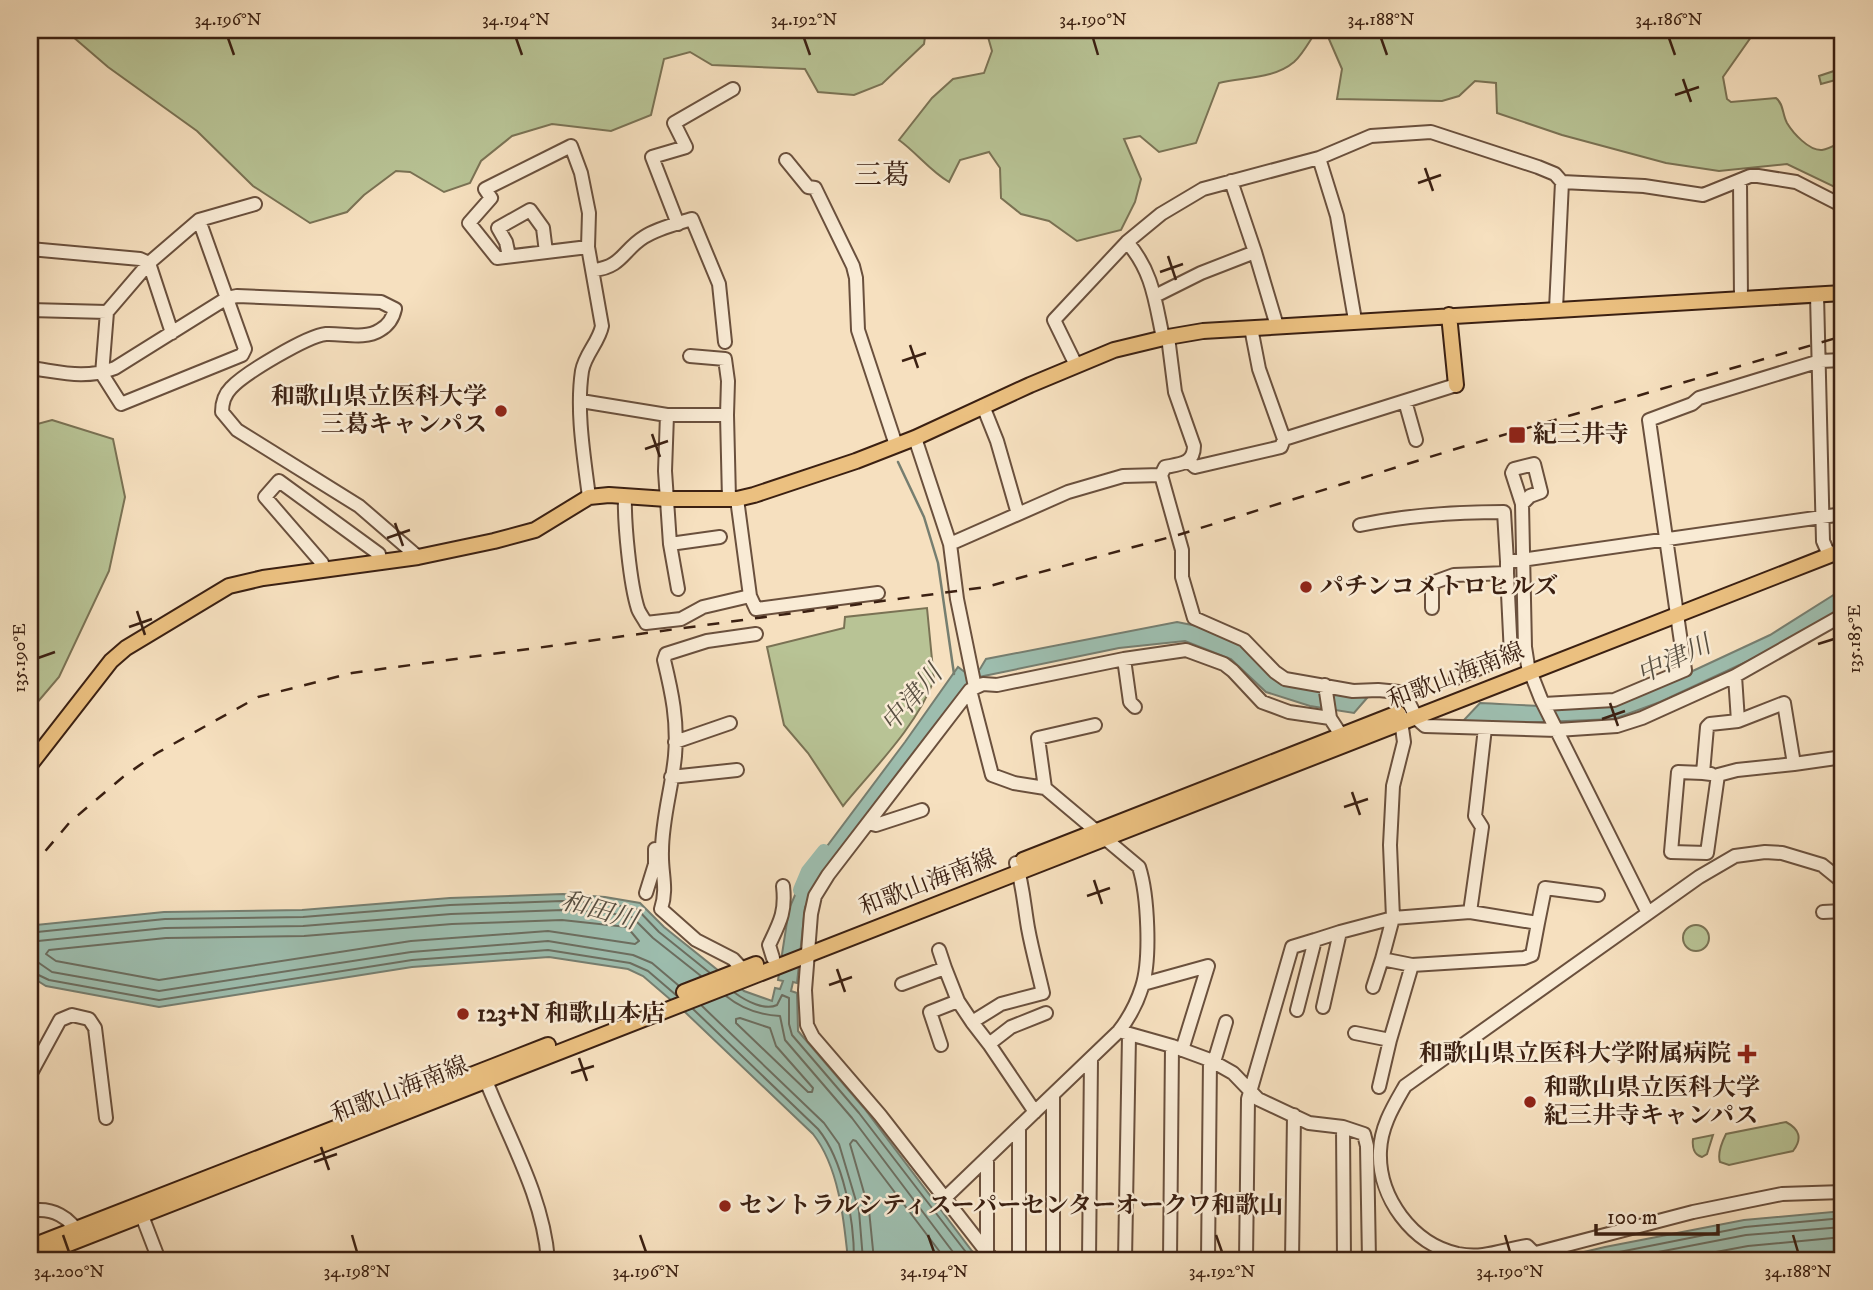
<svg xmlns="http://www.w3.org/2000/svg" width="1873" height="1290" viewBox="0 0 1873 1290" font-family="'IM FELL DW Pica','Noto Serif JP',serif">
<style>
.green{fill:#b8c395;stroke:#7a7254;stroke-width:2}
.water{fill:#9dbdae;stroke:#767e70;stroke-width:2}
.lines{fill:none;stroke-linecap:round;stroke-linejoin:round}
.shore{stroke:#6c6e60;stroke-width:2}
.stream{stroke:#767e70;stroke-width:2.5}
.river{stroke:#9dbdae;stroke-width:14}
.minor-casing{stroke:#6a503d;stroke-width:16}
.major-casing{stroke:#3b2012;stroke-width:18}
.minor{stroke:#f9ebd5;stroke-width:12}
.major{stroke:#ebc080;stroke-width:14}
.rail{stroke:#3b2012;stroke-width:2.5;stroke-dasharray:12 12;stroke-linecap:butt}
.ticks{fill:none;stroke:#3b2012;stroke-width:2.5}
.poi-dot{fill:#8f2418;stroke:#f9ebd5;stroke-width:2.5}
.labels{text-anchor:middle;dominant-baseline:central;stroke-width:5;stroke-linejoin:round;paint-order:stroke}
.poi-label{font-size:24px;font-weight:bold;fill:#3b2012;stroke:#f9ebd5;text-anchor:start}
.street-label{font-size:24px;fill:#3b2012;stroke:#f9ebd5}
.water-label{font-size:26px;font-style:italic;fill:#584f41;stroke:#f9ebd5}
.quarter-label{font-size:28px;fill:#3b2012;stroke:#f9ebd5}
.neatline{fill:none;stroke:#3b2012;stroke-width:2.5}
.ticks-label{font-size:18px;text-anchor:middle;fill:#3b2012}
</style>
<rect width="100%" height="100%" fill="#f6e0bf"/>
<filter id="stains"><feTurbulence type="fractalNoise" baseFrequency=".00286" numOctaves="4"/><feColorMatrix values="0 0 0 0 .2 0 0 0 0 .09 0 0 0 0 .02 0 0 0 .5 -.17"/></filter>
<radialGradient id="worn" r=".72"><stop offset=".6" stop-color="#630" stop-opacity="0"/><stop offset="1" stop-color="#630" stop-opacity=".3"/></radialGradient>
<!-- green -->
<path class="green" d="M65 30H926L924 44 882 84 854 95 818 92 805 69 712 65 690 52 664 59 651 115 611 131 552 124 512 136 481 161 470 183 444 192 410 172 396 171 364 195 347 212 310 223 253 186 197 131 108 67Z
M986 30H1317C1310 40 1303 54 1294 62 1274 79 1244 77 1219 83L1196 143 1159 152 1140 136 1124 139 1141 179 1135 202 1121 230 1077 241 1049 221 1021 214 1001 198 1000 168 989 152 960 160 949 182C930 171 917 153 899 140L932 98 953 79 984 73 992 51Z
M1325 30H1756L1723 77 1727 99 1731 102 1776 98C1784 104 1782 114 1787 123 1793 133 1809 151 1822 150 1829 149 1837 144 1843 141V191L1787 164 1719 171 1666 163 1562 135 1497 113 1496 83 1475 81 1459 96 1442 101 1337 99 1342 69Z
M1843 68V78L1821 84 1819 76Z
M52 420 113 439 125 497 109 571 59 677 30 711V426Z
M927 608 934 680C916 727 875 767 843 806L808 753 784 725 767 647 844 628 845 617Z
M1683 938a13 13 0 1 1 26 0a13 13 0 1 1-26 0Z
M1786 1122C1799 1129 1803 1138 1793 1151L1729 1165 1720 1162C1717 1153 1722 1142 1726 1134Z
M1713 1135 1707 1154 1702 1157C1694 1155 1692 1147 1693 1139Z"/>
<!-- water -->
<path class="water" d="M1843 589V608L1776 648 1660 702 1614 719 1516 723 1463 721 1480 703C1533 705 1588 712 1639 696L1770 635Z
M1177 622 1197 626 1243 645 1279 679 1367 698 1354 713 1310 706 1266 692 1231 659 1185 641 1119 648 979 677 965 686 927 740 837 854 805 907 797 983 793 982 791 991 797 993 798 1031 864 1108 972 1251 982 1260H848C844 1220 839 1167 813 1134L686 1013 643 976 628 969 549 957 412 967 159 1007 46 986 30 976V922L36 925 164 912 302 910 450 898 563 894 605 897 640 903 664 927 744 991 772 1001 775 988 780 989 783 981 778 980 789 909 801 881 905 742 958 667 966 673 980 669 986 659Z
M1843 1211V1260H1550L1605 1247 1744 1220Z"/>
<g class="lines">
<!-- shore -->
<path class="shore" d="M562 920 627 927 639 941 635 944 548 931 411 941 159 980 56 961 46 954 49 950 166 938 304 936 452 924Z
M30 930 37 932 165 919 303 917 450 905 562 901 604 903 637 909 659 932 710 973
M30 940 38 941 165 928 303 926 451 914 563 910 603 912 632 917 653 938 701 976
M30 962 39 963 52 972 159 991 411 952 548 941 633 955 652 963 678 985
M30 971 49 980 159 1000 412 960 548 950 630 963 648 971 676 995
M735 993C746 1001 765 1011 777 1005L782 995 789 998V1024L792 1035 859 1113 972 1260
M726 996C742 1009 760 1015 780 1016L785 1040 852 1118 959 1260
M702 1006 824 1123 839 1144 859 1211 863 1260
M693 1009 818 1129C844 1161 854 1220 854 1260
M740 1018 770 1028 776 1046 813 1088 812 1092H808L736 1023V1019Z
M874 1260 869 1210 850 1144 853 1140 856 1141 946 1260
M1579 1260 1745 1227 1843 1218
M1617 1260 1746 1235 1843 1227
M1673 1260 1748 1246 1843 1237"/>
<!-- stream -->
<path class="stream" d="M898 462 924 517 938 563 954 674"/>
<!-- river -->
<path class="river" d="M800 890 808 871 824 851"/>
<!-- minor casing -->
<g class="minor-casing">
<path id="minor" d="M1319 158 1337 216 1355 320
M786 160 808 187 815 188 853 266 856 278 858 330 896 445
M1231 181 1255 252
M1740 181 1741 299
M678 224 652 157 686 147 674 123 733 89
M1127 242C1153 272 1155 301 1163 338
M588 247 589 213 581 173 571 146 485 189 491 198 469 223 497 258 588 247 602 326C599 342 585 354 582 371 576 411 584 457 589 497
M30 249 140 259 149 263 172 333
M509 256 506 242 498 228 530 210 543 228 546 252
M594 270C622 267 623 250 644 237 658 228 676 224 692 219L719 284 725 342
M1817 295 1823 541 1829 555
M1155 296 1201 273 1255 252 1277 326
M1556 309 1562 182
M30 310 107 312 149 263 199 220 255 204
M107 312 102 374 121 404 242 355 245 349 199 220
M1251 328 1259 369 1284 439
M1168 337 1175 392 1194 446C1194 464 1180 464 1165 467L1161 475 1182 550V577L1194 618 1244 640 1275 672 1285 679 1353 691 1378 690 1399 692 1408 701 1417 719 1425 726 1557 730 1617 726 1642 718 1735 676 1843 615
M690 356 725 359 728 381 727 415 729 499
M1076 365 1054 320 1127 242 1161 214 1203 189 1319 158 1371 136 1431 132 1538 167 1555 174 1562 182 1644 186 1703 195 1750 176H1758L1796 182 1843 206
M30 368C61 372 84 380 115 368L227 298 237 296 381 302 395 309C393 318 389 325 380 330 365 340 343 333 326 334 307 336 245 373 231 388 224 395 222 403 222 412L237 430 359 506 418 557
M581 401 667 415
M1405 401 1416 440
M983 406 997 441 1018 514
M915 438 950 544
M1188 461 1195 467 1281 447 1284 439 1456 385
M625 496C624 522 630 584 638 609 640 614 644 619 646 623L681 619 703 607 750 596 737 499
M1522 504 1530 496 1541 492 1534 464 1514 469 1512 473 1522 504 1525 647 1528 666 1541 699 1648 913
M1360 525C1408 515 1455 512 1504 512L1507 562
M720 537 670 544 665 471 667 415H727
M670 544 678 589
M324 570 322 563 265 497 279 481 379 554 380 562
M750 596 756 609 878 593
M1432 608V583L1454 575 1507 573V562L1843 514
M1124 659 1130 702 1135 707
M1735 676 1738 721 1784 703 1794 764 1843 757
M1456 678 1511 655 1507 573
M1325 685 1330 718
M975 687 957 599 950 544 1068 492 1123 476 1161 475
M1544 704 1614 700 1685 670 1649 420 1692 404 1699 398 1820 361 1843 360
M675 742 730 723
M1703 773 1678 772 1671 852 1707 853 1718 775 1737 770 1794 764
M1711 774 1703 773 1707 727 1710 724 1738 721
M671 777 737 770
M1045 788 1038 738 1095 725
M868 823 876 825 922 810
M646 893 655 864V849
M1470 912 1482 827 1475 816 1485 728
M1823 912 1843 911
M1340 932 1393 918 1470 912 1538 923 1545 888 1598 895
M1315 940 1340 932 1323 1007
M773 958 769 945C780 922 786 912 783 886
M1412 965 1524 958 1532 955 1538 923
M747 974 733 959 696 940 661 909C668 888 661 873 662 851 662 819 672 788 675 756 678 721 672 693 664 660L666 654 707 641 756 634
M902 984 945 968 939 950
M1143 984 1208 966 1182 1050
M1373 987 1382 959
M958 1001 972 1022 1001 1004 1043 993C1038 971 1032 950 1028 928 1024 905 1023 885 1016 863
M972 1022 989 1044 1011 1027 1046 1013
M1119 1031 1172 1046 1210 1060 1233 1073 1258 1099 1309 1123 1343 1127 1364 1134 1367 1146 1369 1260
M1355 1033 1390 1040 1379 1087
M1390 1040 1412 965 1382 959 1393 918 1390 845 1393 786 1404 742 1400 714
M989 1044 1035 1112
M941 1045 930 1012 958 1001 945 968
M1214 1062 1226 1022
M483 1073C506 1134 543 1194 548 1260
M30 1075 60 1020 72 1015 89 1019 95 1028 106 1118
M1343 1127 1344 1260
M1019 1129V1260
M987 1158V1255
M945 1198 1119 1031C1129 1018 1137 1003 1142 987 1151 960 1148 895 1139 867L1045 788 1014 783 992 775 970 690
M139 1208 159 1260
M30 1211C52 1207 71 1217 80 1237
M1535 1254 1527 1246C1502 1250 1484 1259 1458 1254 1412 1244 1378 1197 1380 1151 1381 1126 1393 1107 1405 1086L1699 877 1735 856 1765 852 1782 853 1822 865 1843 882
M993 1260 880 1115 813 1037 807 1025 805 990 811 914 815 896 828 875 970 690 983 684 997 685 1124 659 1186 650 1224 664 1233 671 1262 702 1289 712 1330 718 1345 741
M1053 1260V1095
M1089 1260 1091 1059
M1125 1260 1129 1036
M1170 1260 1172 1046
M1208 1260 1210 1060
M1246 1260 1248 1099 1292 947 1315 940 1297 1010
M1292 1260 1294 1115
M1509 1260 1693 1212 1782 1194 1843 1192"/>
</g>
<!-- major casing -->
<g class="major-casing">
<path id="major" d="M1449 315 1456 385
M30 765 111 661 126 648 229 586 263 578 418 557 494 541 535 530 589 497 609 495 667 499H737L754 495 856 461 915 438 1030 385 1114 350 1168 337 1203 331 1843 293
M1023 860 1398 713
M684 992 756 964
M30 1247 548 1045
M30 1259 1843 550"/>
</g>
<!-- minor -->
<use href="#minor" class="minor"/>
<!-- major -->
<use href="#major" class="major"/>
<!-- rail -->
<path class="rail" d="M30 869 70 822 123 777 157 753 258 697 352 673 986 587 1178 535 1462 447 1843 336"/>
</g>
<!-- ticks -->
<path class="ticks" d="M228 38 234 55M516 38 522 55M804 38 810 55M1093 38 1098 55M1381 38 1387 55M1669 38 1675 55M1683 79 1691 102M1675 95 1699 87M1425 168 1433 191M1418 183 1441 175M1168 256 1176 280M1160 272 1183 264M910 345 918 368M902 361 926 353M652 434 660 457M645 449 668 441M395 523 403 546M387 538 410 530M137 611 145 635M129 627 152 619M1818 644 1834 639M38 658 55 652M1610 703 1618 726M1602 719 1625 711M1352 792 1360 815M1344 807 1368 799M1094 880 1102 904M1087 896 1110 888M837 969 845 992M829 985 852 977M579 1058 587 1081M571 1073 594 1066M321 1147 329 1170M314 1162 337 1154M63 1235 69 1252M352 1235 357 1252M640 1235 646 1252M928 1235 934 1252M1216 1235 1222 1252M1505 1235 1510 1252M1793 1235 1798 1252"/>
<!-- markers -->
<g class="poi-dot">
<circle cx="501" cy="411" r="7"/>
<rect x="1508" y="426" width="18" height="18" rx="3.5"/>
<circle cx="1306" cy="587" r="7"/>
<circle cx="463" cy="1014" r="7"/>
<path d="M1743.5 1043.5h7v7h7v7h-7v7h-7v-7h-7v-7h7z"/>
<circle cx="1530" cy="1102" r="7"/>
<circle cx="725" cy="1206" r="7"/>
</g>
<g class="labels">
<!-- poi labels -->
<g class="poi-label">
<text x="487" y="397" text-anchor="end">和歌山県立医科大学<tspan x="487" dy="28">三葛キャンパス</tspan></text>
<text x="1533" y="435">紀三井寺</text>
<text x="1320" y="587">パチンコメトロヒルズ</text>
<text x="477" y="1014">123+N 和歌山本店</text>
<text x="1731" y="1054" text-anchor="end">和歌山県立医科大学附属病院</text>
<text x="1544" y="1088">和歌山県立医科大学<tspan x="1544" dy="28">紀三井寺キャンパス</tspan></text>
<text x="739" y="1206">セントラルシティスーパーセンターオークワ和歌山</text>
</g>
<!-- street labels -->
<g class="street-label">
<text transform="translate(1456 676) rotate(-21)">和歌山海南線</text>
<text transform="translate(928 883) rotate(-21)">和歌山海南線</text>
<text transform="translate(400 1090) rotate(-21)">和歌山海南線</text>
</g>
<!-- water labels -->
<g class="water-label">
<text transform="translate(1674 660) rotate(-25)">中津川</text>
<text transform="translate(912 699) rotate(-49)">中津川</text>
<text transform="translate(599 911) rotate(16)">和田川</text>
</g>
<!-- quarter labels -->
<g class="quarter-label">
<text x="882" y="175">三葛</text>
</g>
</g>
<!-- margin -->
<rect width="1873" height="1290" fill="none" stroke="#f6e0bf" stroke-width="77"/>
<!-- scale -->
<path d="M1596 1224v10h122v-10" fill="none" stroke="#3b2012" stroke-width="3.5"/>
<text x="1607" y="1224" font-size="21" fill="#3b2012" stroke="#f9ebd5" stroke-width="5" paint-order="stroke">100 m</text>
<rect x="38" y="38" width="1796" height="1214" class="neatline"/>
<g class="ticks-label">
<text x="228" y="25">34.196°N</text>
<text x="516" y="25">34.194°N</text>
<text x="804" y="25">34.192°N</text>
<text x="1093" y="25">34.190°N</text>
<text x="1381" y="25">34.188°N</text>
<text x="1669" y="25">34.186°N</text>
<text transform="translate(1854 639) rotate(-90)" y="6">135.185°E</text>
<text transform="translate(19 658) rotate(-90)" y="6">135.190°E</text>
<text x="69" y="1277">34.200°N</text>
<text x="357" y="1277">34.198°N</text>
<text x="646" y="1277">34.196°N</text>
<text x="934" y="1277">34.194°N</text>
<text x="1222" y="1277">34.192°N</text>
<text x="1510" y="1277">34.190°N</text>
<text x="1798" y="1277">34.188°N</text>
</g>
<rect width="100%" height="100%" filter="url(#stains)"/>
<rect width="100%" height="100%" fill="url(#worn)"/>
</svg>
